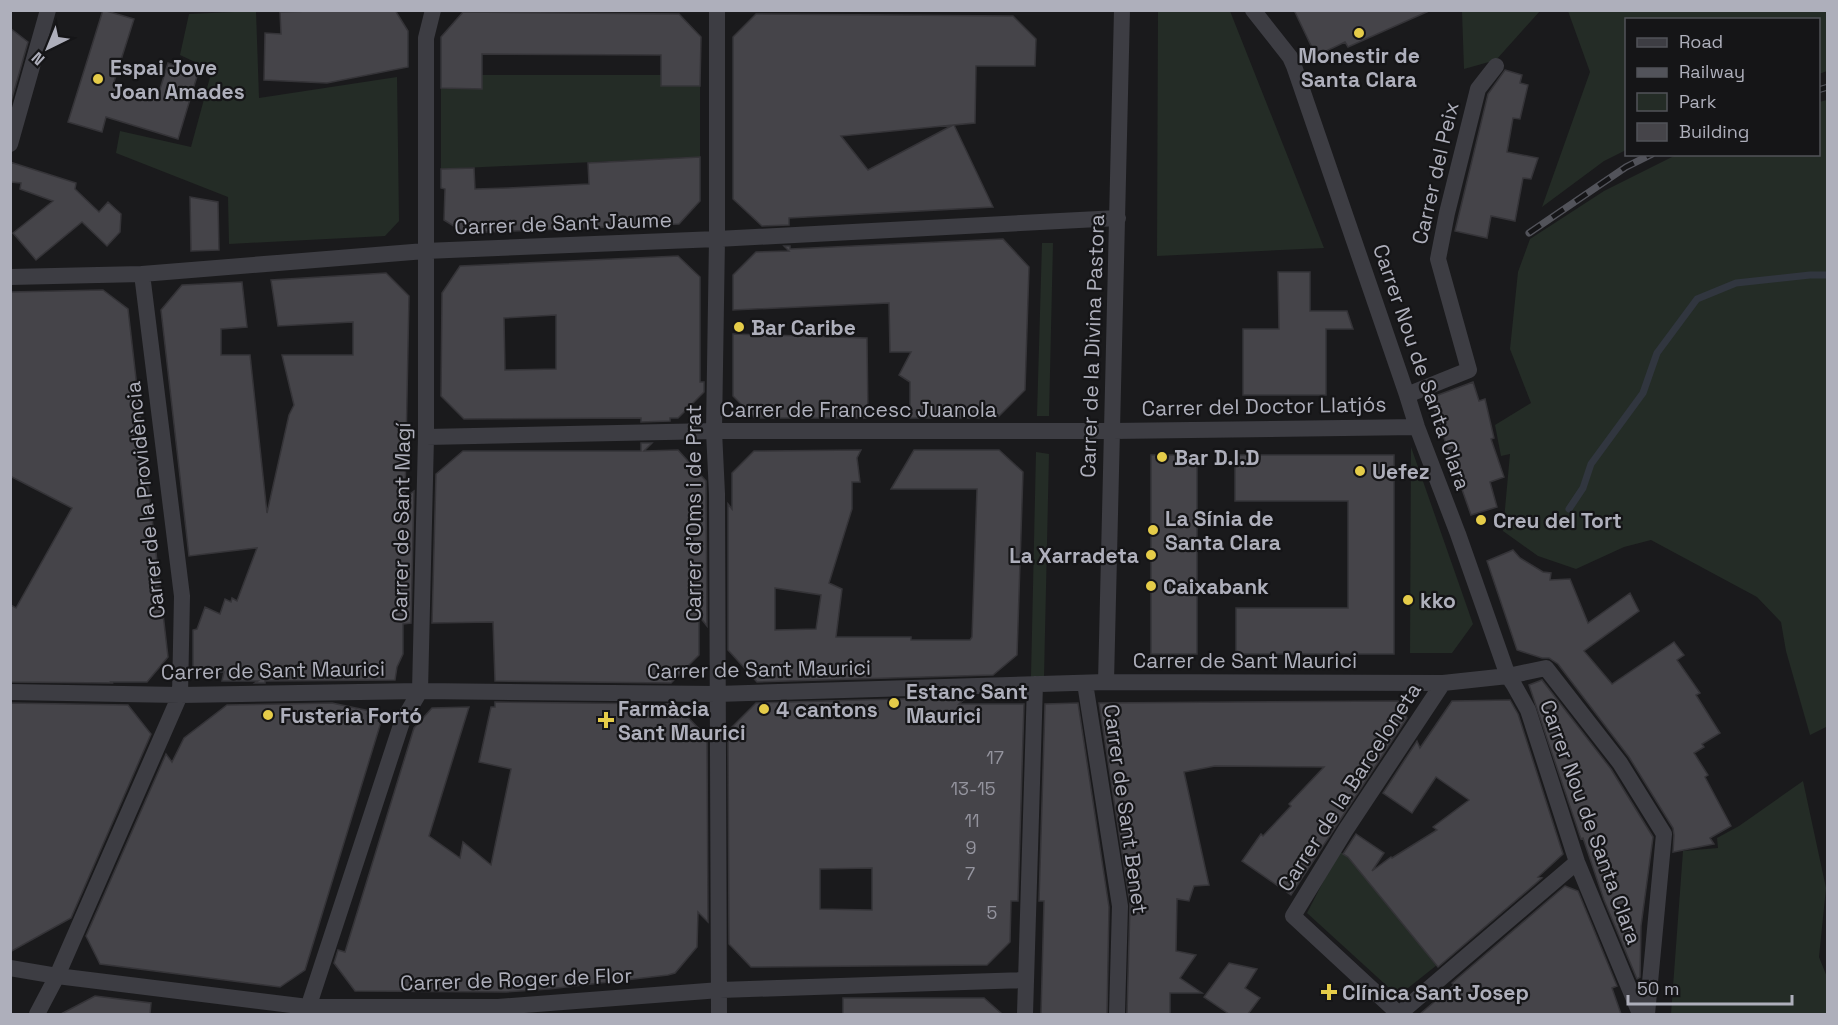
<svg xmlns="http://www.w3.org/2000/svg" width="1838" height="1025" viewBox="0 0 1838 1025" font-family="'Space Grotesk',sans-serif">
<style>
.green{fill:#242c26}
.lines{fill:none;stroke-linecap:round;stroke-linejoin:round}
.stream{stroke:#31363f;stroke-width:7}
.building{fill:#454449;stroke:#353438;stroke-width:1.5;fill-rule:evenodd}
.street{stroke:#3d3d43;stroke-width:16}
.rail-casing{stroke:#52535a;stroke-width:7}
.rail{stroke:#151517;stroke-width:4.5;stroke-dasharray:14;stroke-linecap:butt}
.poi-dot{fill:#e5cc49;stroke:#151517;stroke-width:2}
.labels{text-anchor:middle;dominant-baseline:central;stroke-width:4.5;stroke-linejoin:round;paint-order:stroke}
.number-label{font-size:18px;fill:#94949e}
.poi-label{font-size:21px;font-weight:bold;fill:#aeafbb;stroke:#151517;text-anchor:start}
.street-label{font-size:21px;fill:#aeafbb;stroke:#151517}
</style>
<rect width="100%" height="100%" fill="#1a1a1c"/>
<!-- green -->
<path class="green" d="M256 11 259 98 397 77 399 221 385 236 229 244 228 197 116 153 120 131 191 147 212 70 180 55 189 14Z
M1158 11H1230L1324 248 1157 256Z
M1462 11H1540L1496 60 1464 69Z
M1568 11H1827V71L1819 74 1818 20H1626V150L1604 161 1542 207 1590 72Z
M482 75H661V86H700V157L441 169V88L482 89Z
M1827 100 1828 726 1810 735 1786 651 1781 622 1757 597 1651 540 1624 547 1576 569 1538 556 1503 531 1510 454 1501 456 1495 425 1531 403 1510 349 1518 272 1530 239 1604 191 1676 155 1818 154 1819 102Z
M1042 243H1053L1049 416H1037Z
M1411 447 1473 624 1452 653H1410Z
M1036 452 1049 454 1044 677H1031Z
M1803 781 1826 888 1819 957 1827 977V1014H1671L1683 851 1718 848 1717 838 1739 826Z
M1339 851 1362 866 1437 965 1398 996 1307 913Z"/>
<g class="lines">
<!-- stream -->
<path class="stream" d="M1569 509 1583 488 1591 464 1643 393 1657 353 1697 299 1736 283 1810 275H1828"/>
</g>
<!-- building -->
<path class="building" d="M103 10 134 19 113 85 157 99 168 63 198 73 178 139 106 117 102 132 68 122Z
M342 10H395L408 31V67L327 83 264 80 265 33 281 34 280 12Z
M1294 10H1429V11L1348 47 1345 42 1316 56Z
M463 12 679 14 701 37 700 86H661V55L482 54V89L441 88V37Z
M756 14 1013 16 1036 39 1035 66H976L975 123 954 125 993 207 789 218V225L762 226 733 199V37ZM953 125 868 170 841 136Z
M10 28 28 42 11 102H10Z
M1505 70 1522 75 1520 83 1528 85 1520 119 1513 118 1507 152 1538 158 1531 179 1523 178 1515 221 1491 216 1487 238 1455 231 1488 94Z
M700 157V201L679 224 465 233 444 220 445 189 441 188V169L474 168 475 189 508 188 589 184 588 163Z
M10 162 76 183 75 189 99 212 108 202 121 214 120 232 107 246 82 222 36 260 13 233 53 201 20 189 21 183 10 182Z
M190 197 218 202 219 250 191 251Z
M1003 239 1029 267 1025 390 997 418H910V382L899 375 911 352H890L889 303 733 310V275L756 252 789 251 784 246H790V249Z
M678 256 700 277V382H704V392L678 418H670V421L641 422V418L464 419 441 396 442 293 460 266ZM556 315V369L505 370 504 318Z
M1278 272H1310V311H1347L1353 329H1326V395H1243V329H1279Z
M386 273 409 296 405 498 414 491 411 623 403 624V654L397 667 395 680 265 681V683H255L258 681H222L224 672H193V630L197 629 205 607 220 614 225 599 231 602 232 598 237 601 257 548 189 556 161 310 182 285 242 282 247 327 221 329V355H250L267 513 289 415 294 405 282 355H353V322L278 326 271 280Z
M103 290 128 309 168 657 147 682H111L112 683 10 682 11 605 16 608 72 508 10 476V292Z
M733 334 867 338 868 418H755L733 396Z
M1473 382 1479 401 1485 399 1494 438 1491 439 1504 477 1490 482 1497 507 1471 515 1430 398Z
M641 443H652L644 451 678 450 706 481 707 626 699 616V655L671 683 495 681 493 622 432 623 436 474 463 451H641Z
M861 450 857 458 860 482H852V509L829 583 842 589 836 637H911V640H970L972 637 977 489H891L914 450H999L1023 472 1017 655 993 675 757 682 728 650V504L732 509V473L754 451ZM775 588 821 595 816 629 775 630Z
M1151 455H1197V654H1151Z
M1235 455H1394V654H1236V608H1348V501H1235Z
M1513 550 1520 558 1543 572 1551 573 1550 580 1570 579 1588 623 1630 593 1639 611 1584 651 1612 684 1674 642 1684 655 1677 660 1700 693 1696 695 1720 733 1702 744 1704 747 1694 753 1708 775 1705 777 1731 826 1710 838 1714 844 1673 852 1674 835 1673 828 1629 757 1558 664 1549 658H1542L1517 650 1487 561Z
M1542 680 1611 769 1653 837 1641 926 1640 977 1637 979 1604 900 1583 838 1581 839 1529 685Z
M967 697 959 704H1024L1018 901H1011L1010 942 987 965 751 967 729 944 728 731 756 703ZM872 868V910L820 909V869Z
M1510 700 1518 714 1563 854 1538 877 1542 878 1438 967 1348 857 1343 854 1356 834 1384 853 1372 871 1391 857 1392 858 1437 830 1433 827 1469 800 1436 777 1412 813 1383 793 1417 741 1420 748 1452 701Z
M1398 701 1407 718 1291 895 1242 861 1261 834 1263 836 1291 806 1289 804 1324 767 1215 766 1184 772 1209 885 1194 886 1189 901 1177 899 1176 951 1196 955 1180 978 1202 993H1170V1014H1127L1130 905 1099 703Z
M495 702 675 704 707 737 708 922 698 912 697 947 675 973 668 975 549 989 506 992 355 991 334 963 338 950 345 952 414 728 432 708 469 707 429 836 460 858 463 842 491 865 511 769 479 762 491 707H495Z
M10 703 128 705 151 734 71 918 10 952Z
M332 703 370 711 367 714 379 718 378 721 381 722 305 970 280 987 100 964 86 936 166 754 172 762 184 738 227 705Z
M1078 703 1109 907 1107 1014H1041L1044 901H1039L1045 704Z
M1565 886 1578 891 1617 986 1612 988 1621 1014H1420L1454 985 1452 983Z
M1229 963 1257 969 1245 988 1260 998 1248 1014H1229L1204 997Z
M95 996 151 1003 150 1014H61Z
M843 998H984L1002 1014H843Z"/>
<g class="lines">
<!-- street -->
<path class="street" d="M717 10V239L714 431 717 494 719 1014
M1253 10 1290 57 1294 66 1407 395 1417 427 1458 534 1508 676 1514 685 1528 710 1577 862 1640 1014
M10 144 48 10
M10 277 142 274 425 251 717 239 1118 218
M1407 395 1469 370 1438 259 1447 213 1478 89 1496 66
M426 437 714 431H1112L1417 427
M1106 682 1122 10
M1085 683 1120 906 1117 1014
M1443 683 1345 831 1293 916 1399 1014 1577 862
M10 692 180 695 420 691 717 694 1106 682 1443 683 1508 676 1546 668 1620 763 1664 834 1647 1014
M10 968 57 976 308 1007H498L720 990 1026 980
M37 1014 57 976 180 695 182 596 142 274
M306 1014 402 722 420 691 426 437V38L433 10
M1025 1014 1035 684"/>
<!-- rail casing -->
<g class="rail-casing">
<path id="rail" d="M1818 90 1828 87
M1529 233 1626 167 1652 154"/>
</g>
<!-- rail -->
<use href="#rail" class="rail"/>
</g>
<!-- markers -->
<g class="poi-dot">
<circle cx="1359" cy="33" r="6"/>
<circle cx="98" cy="79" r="6"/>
<circle cx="739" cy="327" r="6"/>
<circle cx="1162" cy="457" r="6"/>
<circle cx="1360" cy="471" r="6"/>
<circle cx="1481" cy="520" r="6"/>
<circle cx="1153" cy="530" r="6"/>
<circle cx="1151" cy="555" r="6"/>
<circle cx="1151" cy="586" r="6"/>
<circle cx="1408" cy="600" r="6"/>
<circle cx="894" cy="703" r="6"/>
<circle cx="764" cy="709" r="6"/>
<circle cx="268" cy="715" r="6"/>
<path d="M603 711h6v6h6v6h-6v6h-6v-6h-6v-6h6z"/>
<path d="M1326 983h6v6h6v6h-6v6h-6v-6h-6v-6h6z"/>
</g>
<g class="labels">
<!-- number labels -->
<g class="number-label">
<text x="995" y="757">17</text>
<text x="973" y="788">13-15</text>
<text x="972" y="820">11</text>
<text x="971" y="847">9</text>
<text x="970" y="873">7</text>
<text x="992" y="912">5</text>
</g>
<!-- poi labels -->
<g class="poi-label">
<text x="1359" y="55" text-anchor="middle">Monestir de<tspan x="1359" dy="24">Santa Clara</tspan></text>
<text x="110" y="67">Espai Jove<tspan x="110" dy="24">Joan Amades</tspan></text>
<text x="751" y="327">Bar Caribe</text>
<text x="1174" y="457">Bar D.I.D</text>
<text x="1372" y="471">Uefez</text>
<text x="1165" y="518">La Sínia de<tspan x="1165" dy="24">Santa Clara</tspan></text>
<text x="1493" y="520">Creu del Tort</text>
<text x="1139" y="555" text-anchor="end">La Xarradeta</text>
<text x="1163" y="586">Caixabank</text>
<text x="1420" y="600">kko</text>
<text x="906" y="691">Estanc Sant<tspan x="906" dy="24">Maurici</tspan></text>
<text x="618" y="708">Farmàcia<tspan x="618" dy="24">Sant Maurici</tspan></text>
<text x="776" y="709">4 cantons</text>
<text x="280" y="715">Fusteria Fortó</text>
<text x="1342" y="992">Clínica Sant Josep</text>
</g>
<!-- street labels -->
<g class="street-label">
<text transform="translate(1435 173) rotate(-77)">Carrer del Peix</text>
<text transform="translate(563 223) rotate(-2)">Carrer de Sant Jaume</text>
<text transform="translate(1092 346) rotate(-88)">Carrer de la Divina Pastora</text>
<text transform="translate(1422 367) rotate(71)">Carrer Nou de Santa Clara</text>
<text transform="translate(1264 406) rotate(-1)">Carrer del Doctor Llatjós</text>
<text x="859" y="409">Carrer de Francesc Juanola</text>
<text transform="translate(145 500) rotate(-96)">Carrer de la Providència</text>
<text transform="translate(693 513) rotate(-90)">Carrer d'Oms i de Prat</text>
<text transform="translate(401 522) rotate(-89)">Carrer de Sant Magí</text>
<text x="1245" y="660">Carrer de Sant Maurici</text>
<text transform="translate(759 669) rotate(-1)">Carrer de Sant Maurici</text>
<text transform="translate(273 670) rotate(-1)">Carrer de Sant Maurici</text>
<text transform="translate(1349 787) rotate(-57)">Carrer de la Barceloneta</text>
<text transform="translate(1126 809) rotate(82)">Carrer de Sant Benet</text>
<text transform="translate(1591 822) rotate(70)">Carrer Nou de Santa Clara</text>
<text transform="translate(516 979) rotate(-2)">Carrer de Roger de Flor</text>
</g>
</g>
<!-- border -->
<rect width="1838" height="1025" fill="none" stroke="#aeafbb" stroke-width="24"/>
<!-- legend -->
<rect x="1625" y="18" width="195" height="138" fill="#151517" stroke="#525359" stroke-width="1.5"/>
<rect x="1637" y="38" width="30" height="9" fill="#3d3d43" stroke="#525359" stroke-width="1.5"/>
<text x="1679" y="48" font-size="18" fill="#aeafbb">Road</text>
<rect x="1637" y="68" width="30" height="9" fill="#52535a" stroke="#525359" stroke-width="1.5"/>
<text x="1679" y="78" font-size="18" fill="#aeafbb">Railway</text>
<rect x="1637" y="93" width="30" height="18" fill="#242c26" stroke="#525359" stroke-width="1.5"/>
<text x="1679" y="108" font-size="18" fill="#aeafbb">Park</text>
<rect x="1637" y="123" width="30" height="18" fill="#454449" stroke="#525359" stroke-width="1.5"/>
<text x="1679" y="138" font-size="18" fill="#aeafbb">Building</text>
<!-- north arrow -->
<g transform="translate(48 48) rotate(223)" stroke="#151517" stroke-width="4.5" paint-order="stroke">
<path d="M0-4.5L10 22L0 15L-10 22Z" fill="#aeafbb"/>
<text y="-9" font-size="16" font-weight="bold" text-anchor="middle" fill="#aeafbb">N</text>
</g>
<!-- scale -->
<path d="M1628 995v9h164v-9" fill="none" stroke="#aeafbb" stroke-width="3"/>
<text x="1637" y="995" font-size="18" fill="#aeafbb" stroke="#151517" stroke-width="4.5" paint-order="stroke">50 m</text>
</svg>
